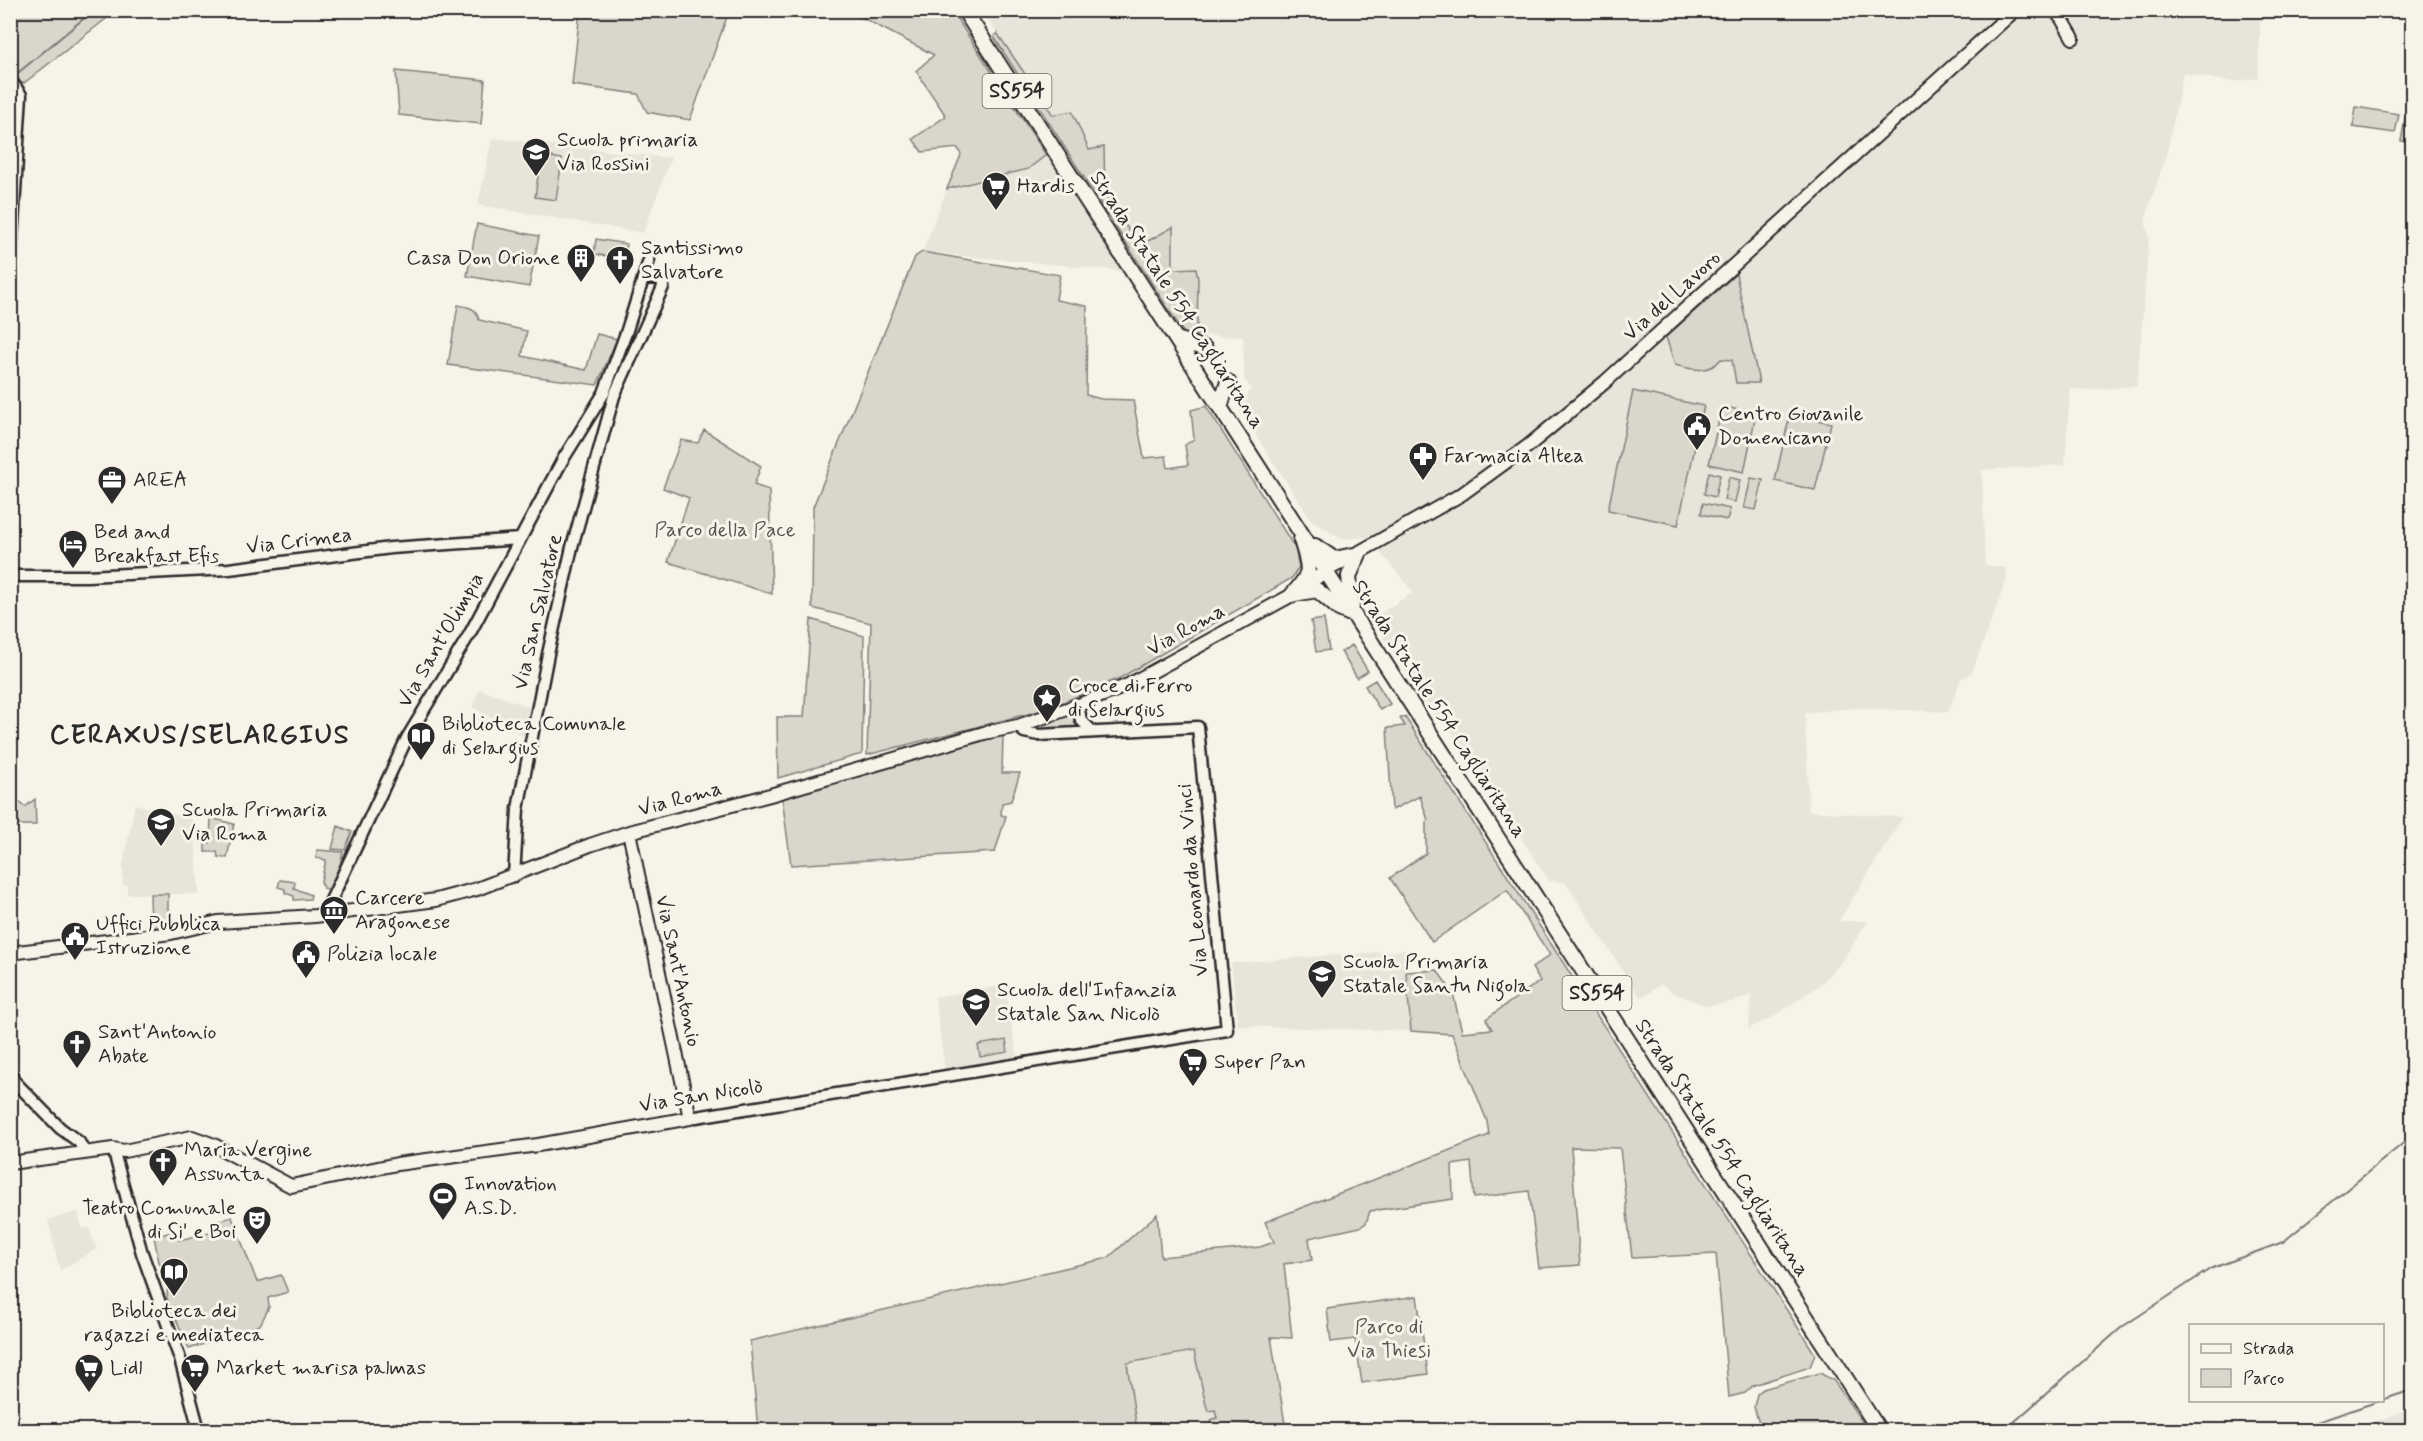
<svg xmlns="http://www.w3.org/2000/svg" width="2423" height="1441" viewBox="0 0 2423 1441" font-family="Mynerve,sans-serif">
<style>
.built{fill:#e8e4da}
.green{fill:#dad6cc;stroke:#82807c;stroke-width:1.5}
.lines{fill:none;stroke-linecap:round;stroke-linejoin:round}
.stream{stroke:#7a7874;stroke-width:2}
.tertiary-casing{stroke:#2b2b2b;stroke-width:15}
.secondary-casing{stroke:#2b2b2b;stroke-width:16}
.primary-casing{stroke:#2b2b2b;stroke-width:18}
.tertiary{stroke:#f7f3e8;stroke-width:10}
.secondary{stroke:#f7f3e8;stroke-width:12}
.primary{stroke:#f7f3e8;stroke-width:14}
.labels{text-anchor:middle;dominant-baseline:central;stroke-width:6;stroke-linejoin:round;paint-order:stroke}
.shield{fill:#f7f3e8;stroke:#686764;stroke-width:1.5}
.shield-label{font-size:20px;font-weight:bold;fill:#2b2b2b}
.poi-label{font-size:21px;fill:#2b2b2b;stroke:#f7f3e8;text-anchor:start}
.street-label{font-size:21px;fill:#2b2b2b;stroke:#f7f3e8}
.park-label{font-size:21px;fill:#575653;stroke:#f7f3e8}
.district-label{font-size:27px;font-weight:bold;letter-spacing:1.5px;fill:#2b2b2b;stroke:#f7f3e8}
</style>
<rect width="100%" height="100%" fill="#f7f3e8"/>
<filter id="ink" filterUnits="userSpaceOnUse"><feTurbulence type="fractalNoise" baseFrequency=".0167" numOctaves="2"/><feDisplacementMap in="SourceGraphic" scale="12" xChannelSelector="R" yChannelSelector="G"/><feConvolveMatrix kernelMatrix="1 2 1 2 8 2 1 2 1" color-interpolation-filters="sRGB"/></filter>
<g filter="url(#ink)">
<!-- built -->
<path class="built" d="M982 11H2261L2258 78 2231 82 2183 73 2167 152 2145 220 2149 238 2137 386 2088 390 2070 389 2065 465 1982 470 1985 565 2006 568 2007 578 1972 672 1961 679 1948 712 1856 708 1805 713 1809 811 1903 817 1839 921H1868L1840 964 1821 984 1773 1017 1748 1029 1752 995 1728 1003 1706 1006 1672 992 1661 984 1646 995 1640 997 1565 882 1549 881 1450 729 1434 715 1372 619 1413 592 1368 537 1341 539 1311 520 1240 411 1251 388 1244 379 1243 337 1197 335 1198 278 1196 269H1173L1172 227 1140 246 1105 194 1104 147 1089 150 1054 115Z
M492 138 671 158 643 233 478 205Z
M1046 155 1122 271 922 252 947 189 1027 169Z
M480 689 531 708 524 736 472 707Z
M135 804 194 820 199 894H127V885H123V864Z
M1405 950 1411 1031 1238 1026 1231 963Z
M1005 985 1017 1057 945 1071 935 997Z
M78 1211 82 1229 89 1227 96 1249 60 1271 48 1220Z
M1194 1351 1206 1405 1215 1410 1217 1419 1214 1429 1221 1424 1222 1430H1137L1127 1363Z
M2412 1409V1430H2349Z"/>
<!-- green -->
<path class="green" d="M10 11H116L24 83H20L11 72Z
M580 11H729L690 120 647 112 638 94 572 85Z
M859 11H952L1046 155 1028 169 947 189 961 155 958 148 922 152 913 139 946 116 916 71 934 55 857 15Z
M997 33 1053 115 1072 111 1089 150 1104 147 1105 194 1139 246 1173 227V269L1196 268 1198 278 1197 335H1185L994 37Z
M396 71 485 80 481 124 399 115Z
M2356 107 2399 114 2395 133 2353 127Z
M2405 118 2412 119V143L2401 141Z
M541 155 562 159 556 200 535 197Z
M477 224 539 236 529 287 467 276Z
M596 239 627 244 624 259 594 254Z
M922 252 1060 275 1056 300 1087 306 1086 395 1101 399 1133 400 1144 458 1166 456 1168 468 1188 465 1185 445 1194 439 1191 410 1206 406 1295 548 1299 567 1292 578 1120 678 1047 709 867 755 871 623 812 608 813 507 915 257Z
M1736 274 1759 383H1736L1732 360 1721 359C1708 375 1692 369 1675 365L1666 337Z
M458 305C469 307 477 308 479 320L527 331 522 356 586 370 597 334 617 339 597 385 448 365Z
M1633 391 1704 406 1678 525 1608 510Z
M1722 406 1756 414 1744 472 1709 464Z
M1790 414 1831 423 1815 490 1775 481Z
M704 430 761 466 754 485 769 490 772 594 668 562 689 498 663 488 681 440 698 443Z
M1709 472 1720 475 1715 497 1704 494Z
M1729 477 1740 480 1735 502 1724 500Z
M1751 478 1763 480 1756 510 1744 508Z
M1703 503 1730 509 1727 520 1701 514Z
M811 619 864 636 862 754 778 778 777 717H804Z
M1324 619 1329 650 1316 652 1311 621Z
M1352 645 1368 671 1357 678 1341 652Z
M1375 680 1390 704 1380 710 1365 686Z
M1078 710 1082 731 1030 732 1027 727Z
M1405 717 1815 1354 1810 1367 1754 1385 1745 1393 1729 1397 1716 1254 1632 1258 1620 1148 1571 1147 1580 1265 1539 1268 1529 1191 1474 1198 1471 1162 1452 1165 1453 1199 1370 1211 1366 1223 1360 1227 1309 1238 1312 1260 1284 1264 1292 1338 1271 1337 1286 1430H1257L1255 1423 1223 1430 1220 1424 1216 1426 1214 1430 1211 1420 1217 1418 1215 1410 1209 1411 1206 1405 1194 1351 1127 1363 1137 1430H758L750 1341 1108 1258 1157 1214 1161 1257 1260 1247 1274 1242 1265 1222 1489 1135 1487 1121 1452 1034 1411 1031 1406 972 1437 970 1453 993 1462 1032 1492 1029 1486 1019 1540 981 1532 968 1550 955 1507 890 1432 942 1390 878 1426 853V822L1428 820 1420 796 1392 810 1387 728 1405 726 1400 718Z
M1003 735 1002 773H1020L1011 801 1002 803 1001 815 1006 816 995 852 791 865 782 797Z
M10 795 18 796 17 800 25 807 35 799 36 825H11Z
M211 818 234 824 227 858 218 857 217 852H205V843H210Z
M338 826 352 832 345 850 332 849Z
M317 850 343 852 334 890 323 888 321 881 326 860 316 858Z
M280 880 295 882 294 888 311 895 310 899 294 900V896L285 893V889L278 887Z
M150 894H168V926L151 928Z
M1006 1040 1008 1052 980 1057 978 1045Z
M232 1217 257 1282 281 1275 288 1292 268 1298 269 1307 260 1325 189 1349 167 1298 168 1280 159 1262 154 1237 175 1231 179 1240 214 1232 212 1223Z
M1417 1296 1428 1374 1362 1383 1355 1339 1331 1342 1327 1309Z
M1820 1373 1834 1381 1868 1430H1761L1754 1407 1757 1394 1763 1389Z"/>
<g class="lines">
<!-- stream -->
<path class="stream" d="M13 77 94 10
M2382 1400 2412 1390
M2005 1430 2122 1327 2210 1269 2283 1242 2412 1136
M2294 1430 2382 1400"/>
<!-- tertiary casing -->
<g class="tertiary-casing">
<path id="tertiary" d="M10 79 21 95 10 273
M10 94 20 110
M10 576H87L229 569 391 548 520 539
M1078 706 1081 720 1092 731
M514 876 518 809 548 654 572 547 614 396 663 287 662 279 643 278
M325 913 407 738 469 635 562 461 604 393 627 330 649 260
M10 1072 15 1082 60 1128 79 1142 85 1153
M690 1118 1227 1030 1198 727 1039 735 1024 732 1018 726
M113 1149 142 1253 180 1359 199 1430"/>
</g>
<!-- secondary casing -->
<g class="secondary-casing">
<path id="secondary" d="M2055 10 2062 19 2073 38
M10 953 171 933 218 922 315 916 436 900 477 889 590 845 629 832 770 795 984 733 1018 726 1076 706 1128 685 1292 595 1326 571 1462 494 1528 446 1605 382 2015 10
M10 1163 113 1149 124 1151 192 1137 214 1145 291 1186 397 1164 538 1145 690 1118 629 832"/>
</g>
<!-- primary casing -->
<g class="primary-casing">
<path id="primary" d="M964 10 1879 1430
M1177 339 1205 349
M1220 407 1228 382
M1315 546 1334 559 1359 554
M1294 594 1317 590 1339 609 1353 615
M1292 595C1313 572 1310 569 1301 540
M1352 607 1349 576 1359 554"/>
</g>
<!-- tertiary -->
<use href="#tertiary" class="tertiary"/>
<!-- secondary -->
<use href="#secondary" class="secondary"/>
<!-- primary -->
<use href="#primary" class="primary"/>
</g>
</g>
<!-- icons -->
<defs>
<g id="school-pin" transform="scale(1.5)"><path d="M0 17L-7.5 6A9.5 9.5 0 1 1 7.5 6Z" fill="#2b2b2b" stroke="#f7f3e8"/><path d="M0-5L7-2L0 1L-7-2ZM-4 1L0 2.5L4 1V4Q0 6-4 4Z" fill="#fff"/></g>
<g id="supermarket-pin" transform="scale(1.5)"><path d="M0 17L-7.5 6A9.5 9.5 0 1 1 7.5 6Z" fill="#2b2b2b" stroke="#f7f3e8"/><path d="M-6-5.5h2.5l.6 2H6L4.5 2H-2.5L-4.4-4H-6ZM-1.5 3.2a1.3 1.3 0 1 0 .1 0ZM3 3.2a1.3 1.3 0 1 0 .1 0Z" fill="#fff"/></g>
<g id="building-pin" transform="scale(1.5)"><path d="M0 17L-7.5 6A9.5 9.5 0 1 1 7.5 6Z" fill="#2b2b2b" stroke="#f7f3e8"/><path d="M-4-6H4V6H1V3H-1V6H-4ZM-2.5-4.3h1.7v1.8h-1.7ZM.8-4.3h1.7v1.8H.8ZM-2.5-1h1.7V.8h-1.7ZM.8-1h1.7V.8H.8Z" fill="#fff"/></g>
<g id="church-pin" transform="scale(1.5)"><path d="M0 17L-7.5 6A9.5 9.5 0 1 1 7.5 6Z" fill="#2b2b2b" stroke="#f7f3e8"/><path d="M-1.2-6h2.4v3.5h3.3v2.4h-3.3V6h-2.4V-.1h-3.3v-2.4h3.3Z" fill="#fff"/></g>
<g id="civic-pin" transform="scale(1.5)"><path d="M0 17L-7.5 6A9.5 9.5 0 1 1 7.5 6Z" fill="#2b2b2b" stroke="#f7f3e8"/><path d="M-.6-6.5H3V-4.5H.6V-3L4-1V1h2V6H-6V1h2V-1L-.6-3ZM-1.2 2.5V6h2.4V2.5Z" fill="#fff"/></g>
<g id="pharmacy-pin" transform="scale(1.5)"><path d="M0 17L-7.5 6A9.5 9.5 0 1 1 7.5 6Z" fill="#2b2b2b" stroke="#f7f3e8"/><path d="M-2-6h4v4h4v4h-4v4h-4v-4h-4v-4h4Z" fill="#fff"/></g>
<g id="office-pin" transform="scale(1.5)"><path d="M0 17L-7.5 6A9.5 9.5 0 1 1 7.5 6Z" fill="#2b2b2b" stroke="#f7f3e8"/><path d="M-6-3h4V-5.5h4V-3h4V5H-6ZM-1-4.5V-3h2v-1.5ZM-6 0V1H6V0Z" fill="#fff"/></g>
<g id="hotel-pin" transform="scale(1.5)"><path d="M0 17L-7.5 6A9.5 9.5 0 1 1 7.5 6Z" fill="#2b2b2b" stroke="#f7f3e8"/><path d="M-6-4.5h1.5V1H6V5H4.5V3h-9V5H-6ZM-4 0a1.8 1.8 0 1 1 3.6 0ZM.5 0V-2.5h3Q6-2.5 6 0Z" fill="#fff"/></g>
<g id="sight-pin" transform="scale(1.5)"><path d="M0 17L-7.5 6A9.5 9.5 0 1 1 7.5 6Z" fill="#2b2b2b" stroke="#f7f3e8"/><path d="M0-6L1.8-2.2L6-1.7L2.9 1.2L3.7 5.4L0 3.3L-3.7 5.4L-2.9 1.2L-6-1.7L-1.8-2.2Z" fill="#fff"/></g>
<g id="library-pin" transform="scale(1.5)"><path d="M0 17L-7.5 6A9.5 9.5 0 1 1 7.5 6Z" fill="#2b2b2b" stroke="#f7f3e8"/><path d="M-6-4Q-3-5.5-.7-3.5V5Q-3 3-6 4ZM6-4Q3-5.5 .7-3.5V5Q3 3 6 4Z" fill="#fff"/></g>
<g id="museum-pin" transform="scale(1.5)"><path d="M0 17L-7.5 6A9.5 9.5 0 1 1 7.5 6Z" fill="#2b2b2b" stroke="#f7f3e8"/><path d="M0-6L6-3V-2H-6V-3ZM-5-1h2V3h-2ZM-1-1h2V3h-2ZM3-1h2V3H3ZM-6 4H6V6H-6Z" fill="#fff"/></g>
<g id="stadium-pin" transform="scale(1.5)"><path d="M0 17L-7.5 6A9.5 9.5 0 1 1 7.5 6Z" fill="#2b2b2b" stroke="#f7f3e8"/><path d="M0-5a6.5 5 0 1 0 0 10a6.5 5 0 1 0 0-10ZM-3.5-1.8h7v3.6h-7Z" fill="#fff"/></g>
<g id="theatre-pin" transform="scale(1.5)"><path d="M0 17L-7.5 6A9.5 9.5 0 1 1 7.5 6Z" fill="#2b2b2b" stroke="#f7f3e8"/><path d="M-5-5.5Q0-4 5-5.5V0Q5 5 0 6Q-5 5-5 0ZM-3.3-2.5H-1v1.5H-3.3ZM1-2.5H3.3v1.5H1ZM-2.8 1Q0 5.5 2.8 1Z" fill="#fff"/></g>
</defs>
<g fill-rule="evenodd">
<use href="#school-pin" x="536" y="152"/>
<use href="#supermarket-pin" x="996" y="186"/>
<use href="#building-pin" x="581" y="258"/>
<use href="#church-pin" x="620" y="260"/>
<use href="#civic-pin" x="1697" y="426"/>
<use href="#pharmacy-pin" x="1423" y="456"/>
<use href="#office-pin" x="112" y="480"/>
<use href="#hotel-pin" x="73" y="544"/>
<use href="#sight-pin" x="1047" y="698"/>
<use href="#library-pin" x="421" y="736"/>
<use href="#school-pin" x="161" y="822"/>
<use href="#museum-pin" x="334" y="910"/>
<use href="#civic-pin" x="75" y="936"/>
<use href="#civic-pin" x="306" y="954"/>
<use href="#school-pin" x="1322" y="974"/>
<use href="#school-pin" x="976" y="1002"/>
<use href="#church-pin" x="77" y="1044"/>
<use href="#supermarket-pin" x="1193" y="1062"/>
<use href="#church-pin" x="163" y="1162"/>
<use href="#stadium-pin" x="443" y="1196"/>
<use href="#theatre-pin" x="257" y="1220"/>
<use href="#library-pin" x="174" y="1272"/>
<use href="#supermarket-pin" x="89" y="1368"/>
<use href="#supermarket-pin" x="195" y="1368"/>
</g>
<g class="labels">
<!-- shield labels -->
<g class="shield">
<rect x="982.5" y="74" width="69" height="34" rx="4.5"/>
<rect x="1562.5" y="976" width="69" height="34" rx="4.5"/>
</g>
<g class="shield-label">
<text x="1017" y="91">SS554</text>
<text x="1597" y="993">SS554</text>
</g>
<!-- poi labels -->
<g class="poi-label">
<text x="557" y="140">Scuola primaria<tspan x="557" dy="24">Via Rossini</tspan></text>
<text x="1017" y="186">Hardis</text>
<text x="641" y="248">Santissimo<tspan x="641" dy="24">Salvatore</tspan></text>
<text x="560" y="258" text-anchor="end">Casa Don Orione</text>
<text x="1718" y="414">Centro Giovanile<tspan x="1718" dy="24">Domenicano</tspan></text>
<text x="1444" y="456">Farmacia Altea</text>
<text x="133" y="480">AREA</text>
<text x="94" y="532">Bed and<tspan x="94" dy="24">Breakfast Efis</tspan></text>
<text x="1068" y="686">Croce di Ferro<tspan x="1068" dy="24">di Selargius</tspan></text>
<text x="442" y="724">Biblioteca Comunale<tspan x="442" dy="24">di Selargius</tspan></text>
<text x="182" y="810">Scuola Primaria<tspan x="182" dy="24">Via Roma</tspan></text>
<text x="355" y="898">Carcere<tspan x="355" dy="24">Aragonese</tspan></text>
<text x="96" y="924">Uffici Pubblica<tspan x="96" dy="24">Istruzione</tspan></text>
<text x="327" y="954">Polizia locale</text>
<text x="1343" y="962">Scuola Primaria<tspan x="1343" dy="24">Statale Santu Nigola</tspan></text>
<text x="997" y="990">Scuola dell'Infanzia<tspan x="997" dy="24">Statale San Nicolò</tspan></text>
<text x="98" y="1032">Sant'Antonio<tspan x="98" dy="24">Abate</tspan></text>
<text x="1214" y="1062">Super Pan</text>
<text x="184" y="1150">Maria Vergine<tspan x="184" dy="24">Assunta</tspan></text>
<text x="464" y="1184">Innovation<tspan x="464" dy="24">A.S.D.</tspan></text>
<text x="236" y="1208" text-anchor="end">Teatro Comunale<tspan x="236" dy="24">di Si' e Boi</tspan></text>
<text x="174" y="1311" text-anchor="middle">Biblioteca dei<tspan x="174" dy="24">ragazzi e mediateca</tspan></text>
<text x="110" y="1368">Lidl</text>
<text x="216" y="1368">Market marisa palmas</text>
</g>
<!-- street labels -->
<g class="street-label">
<text transform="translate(1672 296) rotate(-42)">Via del Lavoro</text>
<text transform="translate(1177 300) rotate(57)">Strada Statale 554 Cagliaritana</text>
<text transform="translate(299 541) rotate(-7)">Via Crimea</text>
<text transform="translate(538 612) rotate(-77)">Via San Salvatore</text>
<text transform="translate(1186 630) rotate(-29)">Via Roma</text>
<text transform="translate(441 640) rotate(-60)">Via Sant'Olimpia</text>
<text transform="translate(1439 709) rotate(57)">Strada Statale 554 Cagliaritana</text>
<text transform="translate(680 799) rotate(-15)">Via Roma</text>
<text transform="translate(1193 880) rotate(-95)">Via Leonardo da Vinci</text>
<text transform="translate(678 971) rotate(78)">Via Sant'Antonio</text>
<text transform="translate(701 1096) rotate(-9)">Via San Nicolò</text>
<text transform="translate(1722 1148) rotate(57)">Strada Statale 554 Cagliaritana</text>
</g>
<!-- park labels -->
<g class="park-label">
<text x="725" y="530">Parco della Pace</text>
<text x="1389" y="1327">Parco di<tspan x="1389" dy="24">Via Thiesi</tspan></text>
</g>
<!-- district labels -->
<g class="district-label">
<text x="200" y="735">CERAXUS/SELARGIUS</text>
</g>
</g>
<!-- margin -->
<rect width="2423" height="1441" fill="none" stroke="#f7f3e8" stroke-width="36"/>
<rect x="18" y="18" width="2387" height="1405" fill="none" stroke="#2b2b2b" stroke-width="2" filter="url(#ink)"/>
<!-- legend -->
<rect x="2189" y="1324" width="195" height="78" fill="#f7f3e8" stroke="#a5a39c" stroke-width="1.5"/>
<rect x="2201" y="1344" width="30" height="9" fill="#f7f3e8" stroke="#a5a39c" stroke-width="1.5"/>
<text x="2243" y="1354" font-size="18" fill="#2b2b2b">Strada</text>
<rect x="2201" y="1369" width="30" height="18" fill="#dad6cc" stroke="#a5a39c" stroke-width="1.5"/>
<text x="2243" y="1384" font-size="18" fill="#2b2b2b">Parco</text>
</svg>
